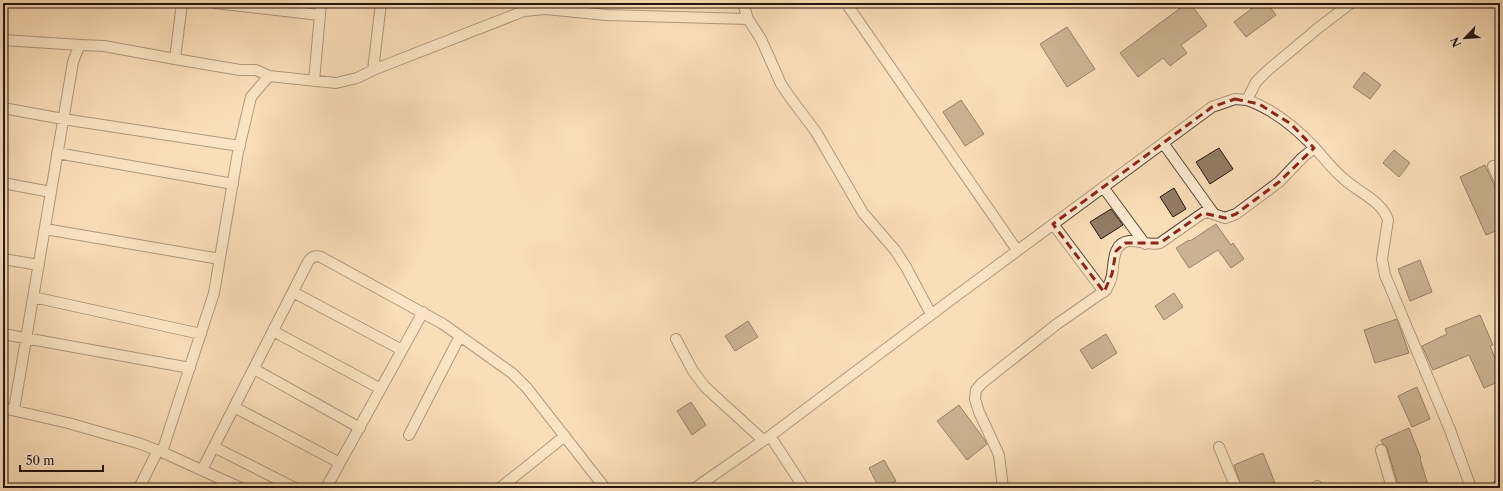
<svg xmlns="http://www.w3.org/2000/svg" width="1503" height="491" viewBox="0 0 1503 491" font-family="'Libre Caslon Text',serif">
<style>
.building{fill:#937d65;stroke:#24140b}
.lines{fill:none;stroke-linecap:round;stroke-linejoin:round}
.minor-casing{stroke:#5a4636;stroke-width:12}
.minor{stroke:#fcead1;stroke-width:10}
.marked{fill:none;stroke:#8f2418;stroke-width:3;stroke-dasharray:8 5;stroke-linejoin:round}
</style>
<rect width="100%" height="100%" fill="#fadeb8"/>
<filter id="stains"><feTurbulence type="fractalNoise" baseFrequency=".005" numOctaves="4"/><feColorMatrix values="0 0 0 0 .2 0 0 0 0 .09 0 0 0 0 .02 0 0 0 .5 -.17"/></filter>
<radialGradient id="worn" r=".72"><stop offset=".6" stop-color="#630" stop-opacity="0"/><stop offset="1" stop-color="#630" stop-opacity=".3"/></radialGradient>
<!-- building -->
<path class="building" d="M1187 3H1190L1207 26 1181 45 1187 53 1170 66 1163 58 1138 77 1120 53Z
M1259 3H1267L1276 15 1246 37 1234 22Z
M1067 27 1095 69 1067 87 1040 44Z
M1364 72 1381 85 1370 99 1353 87Z
M961 100 984 134 965 146 943 112Z
M1219 148 1233 169 1210 184 1196 162Z
M1394 150 1410 163 1399 177 1383 163Z
M1485 165 1500 198V229L1486 235 1460 177Z
M1174 188 1186 209 1173 217 1160 197Z
M1111 209 1123 225 1101 239 1090 222Z
M1216 224 1231 245 1233 243 1244 259 1231 268 1218 250 1189 268 1176 248 1189 240 1190 241Z
M1420 260 1432 292 1410 301 1398 269Z
M1174 293 1183 307 1164 320 1155 306Z
M1480 315 1493 345 1490 346 1500 370V381L1484 388 1469 355 1433 370 1422 346 1447 334 1445 329Z
M1397 319 1409 353 1375 363 1364 330Z
M748 321 758 337 735 351 725 336Z
M1106 334 1117 353 1092 369 1080 350Z
M1417 387 1430 419 1412 427 1398 396Z
M691 402 706 425 692 435 677 411Z
M959 405 984 439 987 444 967 460 937 421Z
M1409 428 1421 458 1420 459 1429 488H1399L1387 448 1383 444 1381 440Z
M1263 453 1277 488H1242L1234 465Z
M884 460 896 481 883 488H879L869 468Z"/>
<g class="lines">
<!-- minor casing -->
<g class="minor-casing">
<path id="minor" d="M215 3 320 15
M743 3 748 19
M846 3 1017 250
M1351 3 1317 29 1267 71 1256 82 1247 100C1273 109 1295 127 1314 147 1324 158 1333 170 1344 179 1358 192 1382 201 1388 220L1382 259 1385 275 1450 430 1471 488
M3 40 81 45
M175 59 182 3
M373 70 381 3
M314 81 321 3
M3 108 63 119 240 146
M1163 143 1214 214
M57 153 233 184
M1493 166 1500 182
M3 183 51 192
M1103 187 1145 244
M1053 224 1104 292
M45 229 220 259
M3 259 39 265
M293 292 402 350
M33 297 201 334
M273 331 381 389
M3 334 190 368
M676 339 693 371 705 387 763 440
M254 369 360 428
M234 407 340 463
M3 408 68 423 138 443 162 452 241 488
M14 410 73 62 78 49 81 45 104 46 175 59 240 70H256L269 76
M409 435 460 336
M770 436 804 488
M214 447 295 488
M1219 447 1236 488
M1381 450 1392 488
M162 452 214 293 238 152 251 97 269 76 336 83 357 78 373 70 524 11 546 9 606 15 748 19 761 39 781 84 789 96 816 132 863 213 895 250 906 267 931 314
M202 470 308 262C311 257 315 255 321 257L443 324 512 373 527 388 605 488
M1317 486 1318 488
M139 488 158 450
M326 488 423 312
M500 488 565 436
M695 488 770 436 956 296 1212 107 1235 99 1247 100
M1003 488 999 455 979 412 975 399 976 390 982 383 1057 324 1106 290C1109 285 1111 281 1112 275 1114 264 1112 243 1129 241 1139 240 1149 246 1160 243L1203 213 1208 212 1225 218 1236 214 1279 182 1302 158 1314 148
M1496 488 1500 483"/>
</g>
<!-- minor -->
<use href="#minor" class="minor"/>
</g>
<!-- marked area -->
<path d="M0 0H1503V491H0ZM1235 99 1259 104 1291 124 1314 148 1279 182 1236 214 1225 218 1203 213 1160 243H1125L1116 251 1112 274 1104 292 1053 224 1212 107Z" fill="#fadeb8" fill-opacity=".55" fill-rule="evenodd"/>
<path class="marked" d="M1235 99 1259 104 1291 124 1314 148 1279 182 1236 214 1225 218 1203 213 1160 243H1125L1116 251 1112 274 1104 292 1053 224 1212 107Z"/>
<!-- margin -->
<rect width="1503" height="491" fill="none" stroke="#fadeb8" stroke-width="16"/>
<rect x="4" y="4" width="1495" height="483" fill="none" stroke="#24140b" stroke-width="2"/>
<rect x="8" y="8" width="1487" height="475" fill="none" stroke="#24140b"/>
<!-- north arrow -->
<g transform="translate(1465 38) rotate(245)" stroke="#fcead1" stroke-width="3" paint-order="stroke">
<path d="M0-3L7 15L0 10L-7 15Z" fill="#24140b"/>
<text y="-6" font-size="11" font-weight="bold" text-anchor="middle" fill="#24140b">N</text>
</g>
<!-- scale -->
<path d="M20 465v6h83v-6" fill="none" stroke="#24140b" stroke-width="2"/>
<text x="26" y="465" font-size="12" fill="#24140b" stroke="#fcead1" stroke-width="3" paint-order="stroke">50 m</text>
<rect width="100%" height="100%" filter="url(#stains)"/>
<rect width="100%" height="100%" fill="url(#worn)"/>
</svg>
